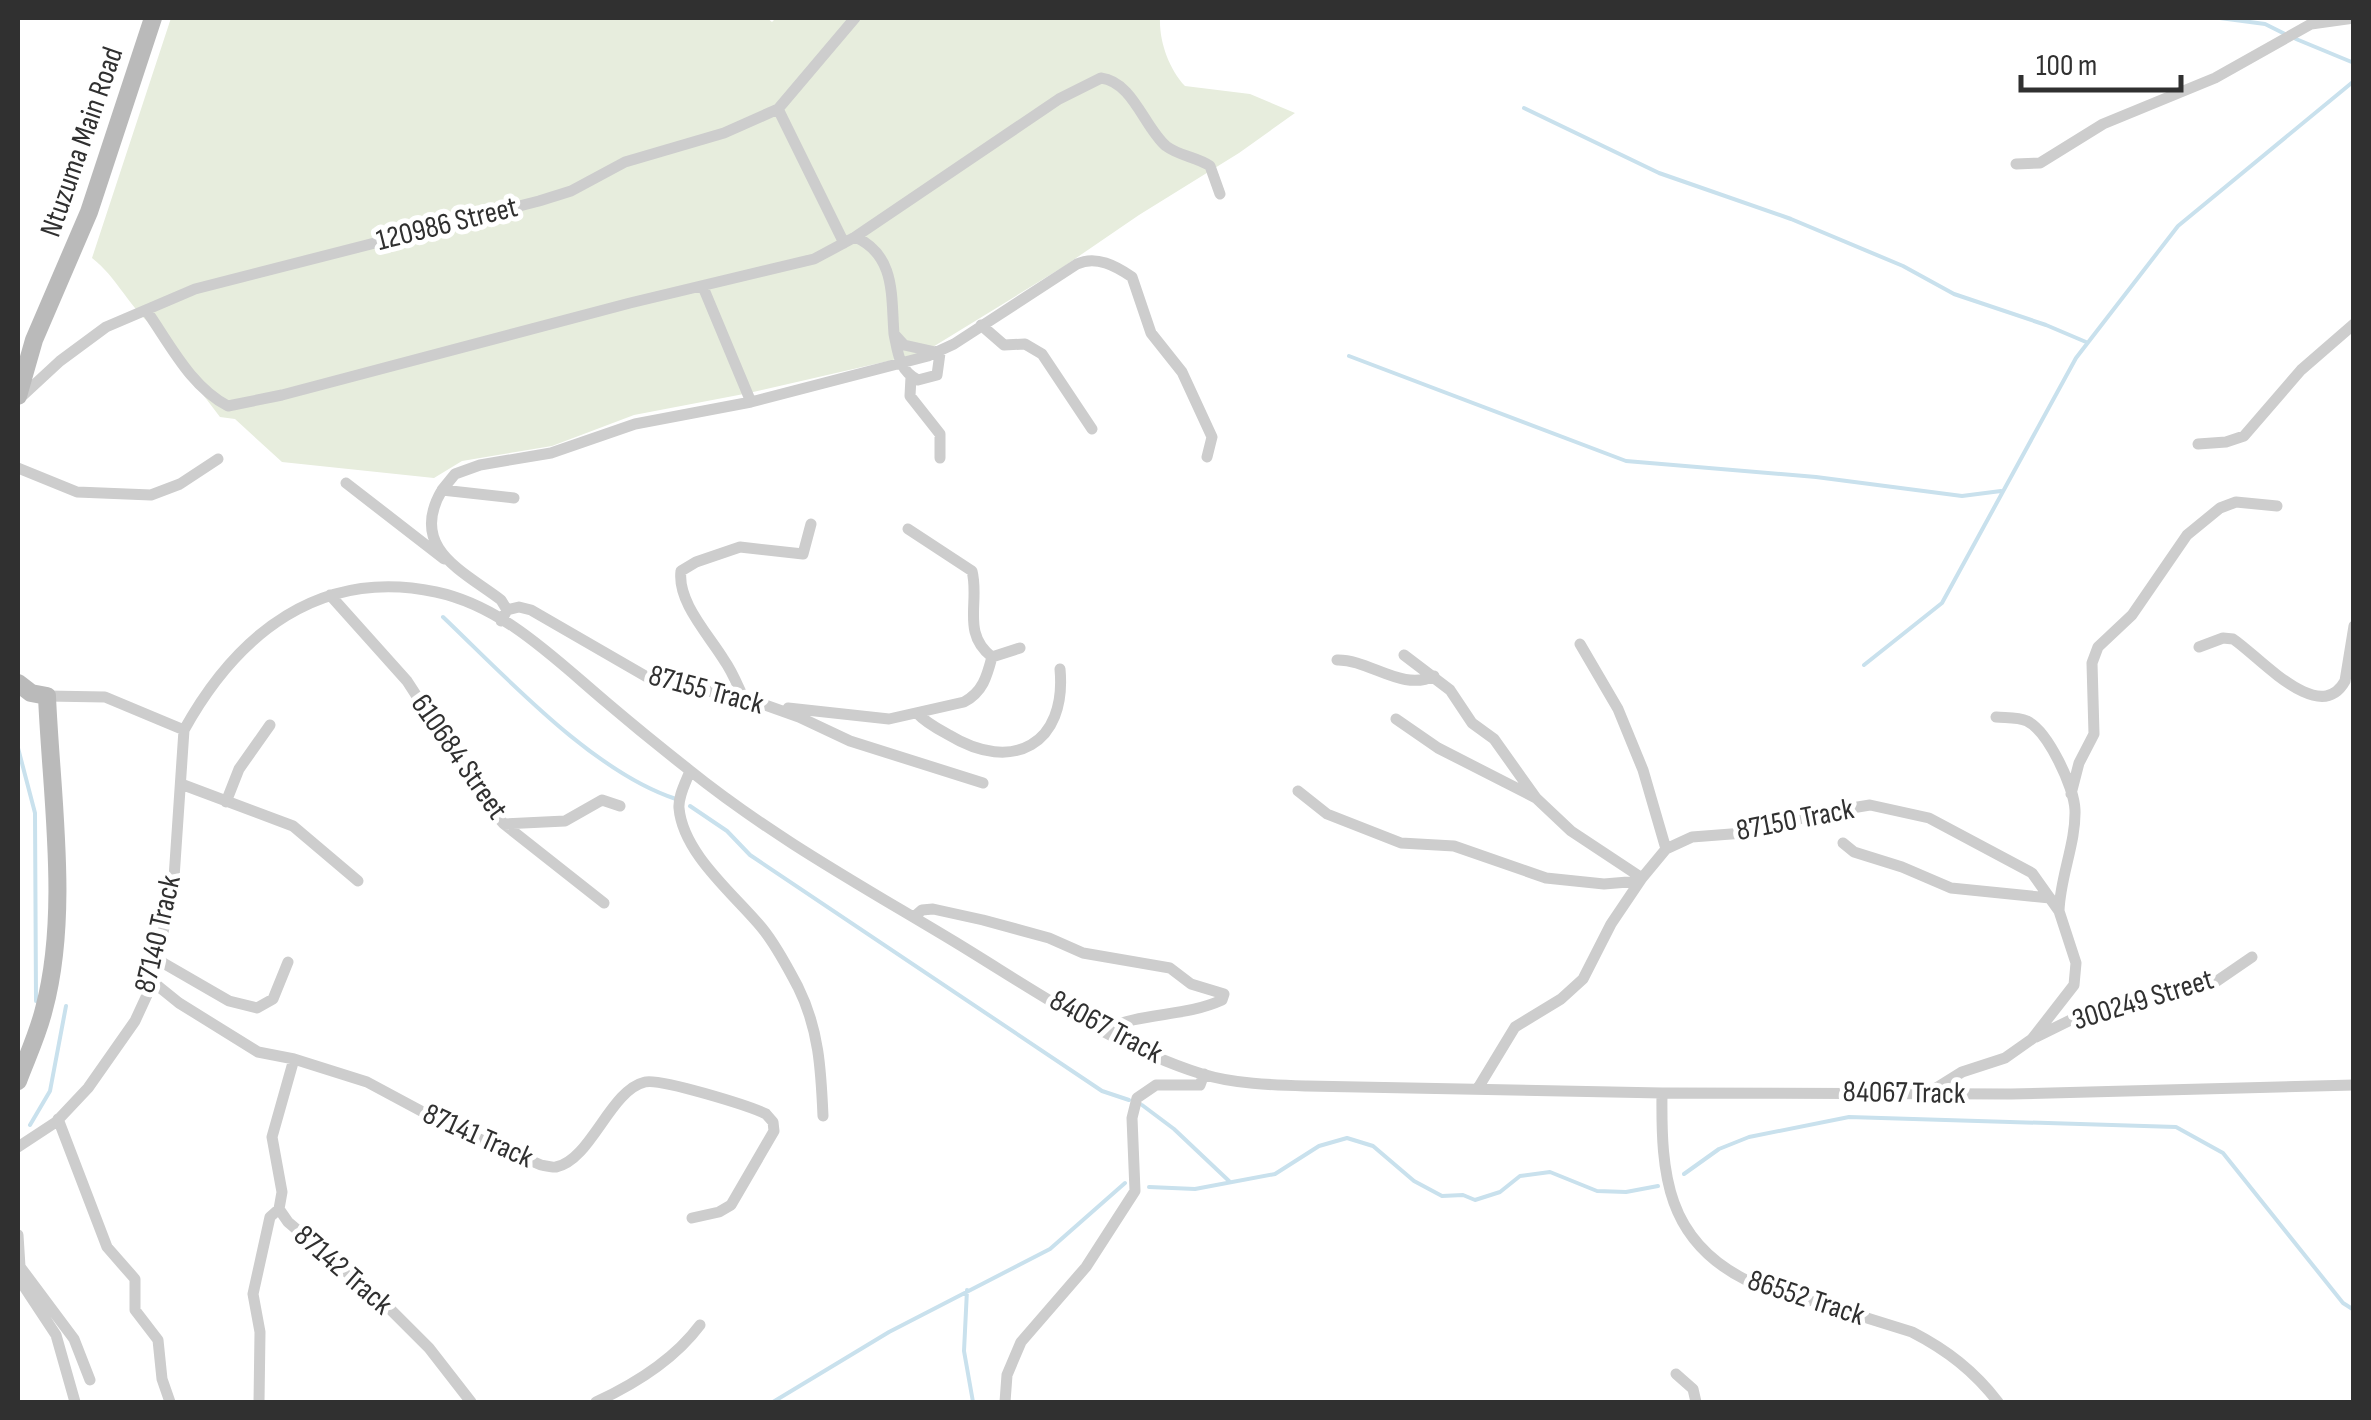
<svg xmlns="http://www.w3.org/2000/svg" width="2371" height="1420" viewBox="0 0 2371 1420" font-family="'Sofia Sans Condensed',sans-serif">
<style>
.green{fill:#e7eddd}
.lines{fill:none;stroke-linecap:round;stroke-linejoin:round}
.stream{stroke:#c9e1ed;stroke-width:4}
.street{stroke:#cdcdcd;stroke-width:11}
.secondary{stroke:#bababa;stroke-width:18}
.labels{text-anchor:middle;dominant-baseline:central;stroke-width:10;stroke-linejoin:round;paint-order:stroke}
.street-label{font-size:30px;fill:#303030;stroke:#fff}
</style>
<rect width="100%" height="100%" fill="#fff"/>
<!-- green -->
<path class="green" d="M171 18H767L772 22 776 18H1160C1159 41 1169 69 1185 86L1250 94 1295 113 1239 153 1139 215 1063 267 923 353 749 393 634 415 552 446 462 461 434 478 282 462 235 419 220 417 147 321C125 300 117 278 92 258Z"/>
<g class="lines">
<!-- stream -->
<path class="stream" d="M2220 18 2265 24 2287 35
M2296 39 2354 63
M1524 108 1659 173 1791 219 1903 266 1954 294 2046 325 2086 342
M1349 356 1626 461 1816 477 1962 496 2001 491
M443 617C506 677 593 772 676 799
M1864 665 1942 603 2076 358 2178 226 2354 81
M18 748 35 813 36 1001
M690 806 727 831 750 855 1102 1091 1129 1100
M1142 1105 1174 1129 1229 1181
M30 1125 50 1091 66 1006
M1684 1174 1719 1149 1749 1137 1849 1117 2176 1127 2223 1153 2343 1303 2354 1310
M1149 1187 1195 1189 1275 1174 1319 1146 1347 1138 1373 1146 1414 1181 1442 1196 1463 1195 1475 1200 1500 1192 1520 1176 1550 1172 1597 1191 1626 1192 1658 1186
M967 1290 964 1351 973 1402
M773 1402 889 1332 1050 1249 1125 1183"/>
<!-- street -->
<path class="street" d="M778 109 844 243
M2016 164 2040 163 2103 124 2215 78 2311 24 2354 18
M855 237C896 255 891 296 894 334
M703 287 751 402
M146 310C170 344 190 386 228 406L282 395 630 303 814 259 855 237 1059 99 1101 78C1133 82 1144 127 1166 146 1179 156 1197 157 1210 166L1220 194
M981 325 1004 345 1025 344 1042 354 1092 429
M894 334 904 345 940 353 937 375 918 380C899 371 898 353 894 334Z
M911 377 910 396 940 434V458
M20 398 60 361 106 327 195 289 539 201 571 191 625 162 724 133 778 109 855 18
M2198 444 2226 442 2244 436 2301 370 2354 324
M18 468 77 492 151 495 180 484 218 459
M346 483 444 559
M442 490 455 474 480 465 551 453 635 424 751 402 928 356 954 344 1077 264C1096 255 1116 266 1132 277L1151 333 1182 372 1212 437 1207 457
M908 529 972 571C980 602 961 633 992 657
M330 595 407 681 488 806 504 824 604 903
M507 610 501 600C463 571 408 548 442 490L514 498
M501 621 507 610 519 607 531 610 647 677 672 685 743 697 799 717 850 741 983 783
M1580 644 1618 709 1643 770 1666 849
M2199 647 2223 638 2233 639C2259 656 2319 727 2345 681L2354 626
M1404 655 1450 690 1472 723 1494 739 1536 798 1571 831 1642 878
M1337 660C1369 659 1402 692 1434 676
M47 696 105 697 184 730C237 634 320 567 436 592 503 606 555 659 606 702 633 725 660 747 688 769 771 836 864 887 955 942 1034 990 1113 1046 1202 1074 1234 1084 1273 1085 1307 1086L1662 1093 2011 1094 2354 1085
M743 697C737 684 732 671 724 660 709 635 677 602 681 571L696 562 740 547 803 554 811 524
M788 708 889 719 964 702C983 692 987 676 992 657L1020 648
M917 713C926 723 938 729 949 735 1013 774 1067 744 1060 669
M1996 717C2006 718 2018 717 2027 721 2048 731 2074 787 2075 810 2076 843 2060 877 2059 911
M1396 719 1438 748 1536 798
M690 771C686 782 678 796 679 808 683 854 735 895 762 928 776 945 788 968 798 987 819 1029 821 1070 823 1116
M181 784 293 826 358 881
M1298 791 1327 814 1401 843 1454 846 1546 878 1604 884 1640 881
M2071 794 2079 763 2094 734 2092 663 2098 647 2132 615 2187 535 2220 508 2236 502 2277 506
M226 802 239 769 270 725
M504 824 565 821 602 800 620 806
M1843 843 1854 852 1902 867 1951 888 2050 898
M914 917 922 910 933 909 983 920 1049 938 1083 953 1170 968 1191 984 1224 994 1222 1000C1182 1018 1143 1011 1101 1031
M158 960 229 1001 257 1008 273 999 288 962
M153 982 179 1003 258 1052 294 1059 367 1082 449 1126 541 1165C542 1165 555 1168 556 1167 591 1160 610 1090 645 1082 660 1078 750 1106 766 1114L773 1122 774 1131 731 1205 719 1212 692 1218
M2036 1037 2095 1008 2217 981 2252 957
M294 1059 272 1137 282 1192 279 1209 288 1222 390 1309 429 1348 471 1402
M1478 1088 1515 1027 1561 999 1583 979 1611 924 1642 878 1666 849 1692 837 1770 831 1809 815 1870 805 1929 818 2032 873 2059 911 2076 963 2074 985 2032 1039 2005 1058 1962 1072 1930 1092
M1662 1093C1661 1174 1666 1241 1748 1281L1912 1332C1947 1350 1974 1371 1998 1402
M58 1119 107 1247 135 1279V1310L158 1340 162 1379 170 1402
M18 1147 56 1122 88 1088 135 1021 153 982 174 878 184 730
M18 1235 21 1282 56 1335 75 1402
M21 1268 74 1339 90 1380
M1676 1374 1693 1389 1696 1402
M259 1402 260 1332 253 1294 270 1217 279 1209
M596 1402C635 1384 674 1360 700 1325
M1005 1402 1007 1375 1021 1342 1086 1267 1135 1191 1132 1118 1137 1098 1156 1085H1200L1204 1074"/>
<!-- secondary -->
<path class="secondary" d="M18 396 34 340 89 212 153 18
M18 683 31 693 47 696C51 794 70 913 44 1009 38 1034 27 1057 18 1081"/>
</g>
<g class="labels">
<!-- street labels -->
<g class="street-label">
<text transform="translate(82 142) rotate(-71)">Ntuzuma Main Road</text>
<text transform="translate(447 224) rotate(-14)">120986 Street</text>
<text transform="translate(706 690) rotate(15)">87155 Track</text>
<text transform="translate(459 757) rotate(55)">610684 Street</text>
<text transform="translate(1795 820) rotate(-11)">87150 Track</text>
<text transform="translate(158 934) rotate(-77)">87140 Track</text>
<text transform="translate(2143 1000) rotate(-17)">300249 Street</text>
<text transform="translate(1106 1027) rotate(28)">84067 Track</text>
<text transform="translate(1904 1093) rotate(1)">84067 Track</text>
<text transform="translate(478 1136) rotate(24)">87141 Track</text>
<text transform="translate(343 1270) rotate(41)">87142 Track</text>
<text transform="translate(1806 1298) rotate(18)">86552 Track</text>
</g>
</g>
<!-- border -->
<rect width="2371" height="1420" fill="none" stroke="#303030" stroke-width="40"/>
<!-- scale -->
<path d="M2021 75v15h160v-15" fill="none" stroke="#303030" stroke-width="5"/>
<text x="2036" y="75" font-size="30" fill="#303030" stroke="#ffffff" stroke-width="8" paint-order="stroke">100 m</text>
</svg>
